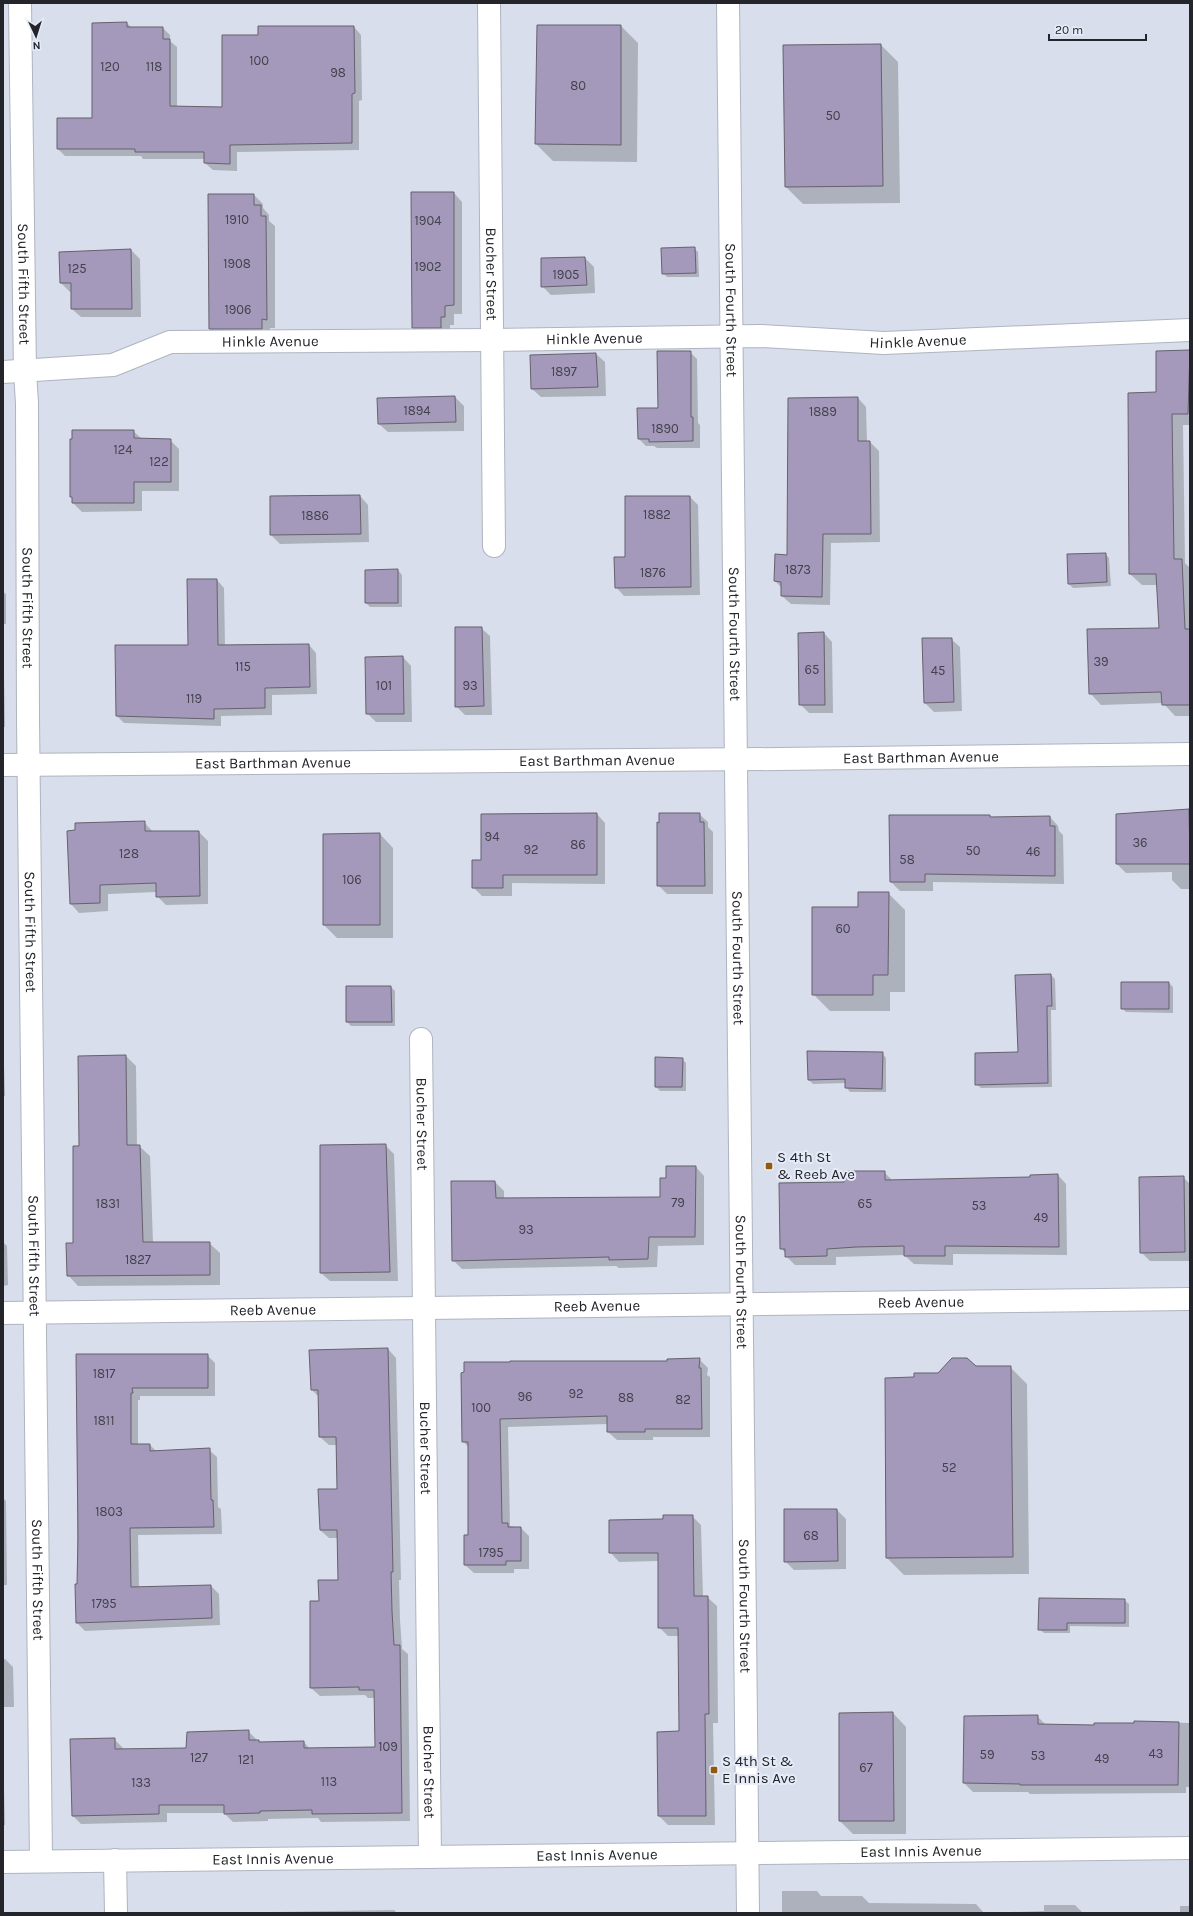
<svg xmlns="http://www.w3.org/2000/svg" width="1193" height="1916" viewBox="0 0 1193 1916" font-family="Karla,sans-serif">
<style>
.shadow{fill:#0003}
.building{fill:#a499bb;stroke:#65616d}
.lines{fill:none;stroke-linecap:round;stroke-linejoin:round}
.street-casing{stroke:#aeb4c0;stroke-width:24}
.street{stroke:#fff;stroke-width:22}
.poi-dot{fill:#905b0f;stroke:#e6ebf8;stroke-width:1.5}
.labels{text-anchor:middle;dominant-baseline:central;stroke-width:4;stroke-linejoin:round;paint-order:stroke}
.number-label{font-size:13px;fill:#43424e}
.street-label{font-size:15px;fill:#23252a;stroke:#e6ebf8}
.poi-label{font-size:15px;fill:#23252a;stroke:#e6ebf8;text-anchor:start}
</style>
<rect width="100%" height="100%" fill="#d8deeb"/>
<!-- shadow -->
<path class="shadow" d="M127 23 132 28H163L170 35V41L177 47V107L223 108 259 36 354 27 361 35 362 100 359 101V150L237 152V171L213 170 205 163V159H143L141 156H65L58 149 93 119Z
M621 26 638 43 637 162 553 161 536 144Z
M881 45 898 62 900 203 803 204 786 187Z
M454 193 462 202V314H454V325H450V336H422L413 328Z
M254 195 263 204V208L269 215V221L275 226V328H270V337H218L210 329Z
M694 248 698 252 699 277H667L663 273Z
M131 250 140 259 141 317H81L72 309V292H70L61 283 60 253Z
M585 258 594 267 595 293 551 295 542 286Z
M1190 351V425H1183L1185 563 1190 568V716H1175L1163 703 1101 705 1090 693 1160 629 1158 585H1142L1130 574 1157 393V352Z
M690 352 697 359 698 423 700 425V448H657L654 446H646L639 439 660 409Z
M596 354 605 362 606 396 541 397 532 389 531 356Z
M455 397 464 406V431L388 432 379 424Z
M858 398 866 407 867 442H870L879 451 880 542 831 543 830 605 791 604 782 596V588L775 581 788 556Z
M133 431 142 439 170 440 179 449V491H142V511L82 512 73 503V499L71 496Z
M360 496 368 505 369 542 280 544 271 535Z
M690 497 698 505 700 595 624 596 616 587 626 558Z
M1105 554 1109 558 1111 586 1073 588 1069 584Z
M398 570 402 575V607H370L366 603Z
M217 580 224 588 225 646 309 645 316 653 317 694 272 695V715L221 716V726L124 723 117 716 116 646H189Z
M3 592 6 594V624H3L5 727H3Z
M481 628 490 636 492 715H465L456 706Z
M824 633 832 642 833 713H809L800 704Z
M951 639 960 647 962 711 934 712 925 703Z
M403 657 411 666 412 722H376L367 713Z
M1189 810 1190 889H1181L1172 880V872L1126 873 1117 864V815Z
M597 814 605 823V884L512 883V896H482L473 887 482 861Z
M699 814 708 822V827L713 832V894H667L658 885Z
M890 816H990L992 818 1050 817 1058 826 1059 831 1063 835 1064 884 933 882V891H900L891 882Z
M144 822 153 832H199L208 841V904L166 905 157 896V892L108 894V911L79 913 71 904Z
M380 834 393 848V938H337L324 925Z
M888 893 905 910V992H890V1011H830L813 994 859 908Z
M1051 975 1055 979 1056 1010H1051L1052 1087 981 1088 976 1084 1019 1053Z
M1169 983 1173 987V1013L1126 1012 1122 1008Z
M347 987H391L395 991V1026H351L347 1022Z
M882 1053 886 1058V1092H850L846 1087V1083L813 1084 809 1080Z
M126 1056 136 1066 137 1146H139L150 1156 153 1243H209L220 1253V1285L78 1286 68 1275 74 1244 80 1147Z
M682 1059 686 1063V1091H660L656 1087Z
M3 1065 4 1066 5 1096H3Z
M385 1145 394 1154 398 1281H330L321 1273Z
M696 1167 704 1176V1245L658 1246 657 1267 619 1268 616 1266 462 1269 453 1260 495 1182 504 1191V1199L661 1198 667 1179Z
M884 1172 893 1181 1031 1178 1058 1175 1066 1184 1067 1255 953 1254V1265L914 1264 904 1255 836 1257V1265H795L786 1256V1254L781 1248 845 1183Z
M1183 1177 1190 1184V1261H1150L1141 1252Z
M3 1242 7 1246 8 1285 3 1286Z
M388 1349 396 1358 401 1580H399L400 1620 402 1649 408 1654 410 1821 321 1822 318 1818 268 1819V1821L233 1822 224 1813H167V1822L81 1824 73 1816 114 1739 123 1748V1750L186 1749 248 1731 260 1743 304 1742 310 1749 376 1748 375 1698H368L365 1695 320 1696 311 1688 320 1602 339 1581 338 1538H329L320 1530 338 1490 337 1445H329L320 1437 319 1397 312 1390Z
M77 1355H207L215 1363V1396H140V1400H138V1445H150L156 1451 209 1450 217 1457 218 1507 221 1509 222 1534 138 1535 139 1588 211 1586 219 1594 220 1625 85 1631 77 1623Z
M699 1359 708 1368 707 1375 710 1377V1437H653V1440H617L608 1432V1424L508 1427 510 1526 521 1528 529 1536V1569H514V1573H474L465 1565 469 1536V1448L463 1441 462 1374Z
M1010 1367 1027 1384 1029 1574 904 1575 887 1558 915 1378 976 1368Z
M3 1498 6 1501 7 1585H3Z
M837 1510 846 1519V1569L794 1570 785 1561Z
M692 1516 701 1525 703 1597H707L717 1606 718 1723H713L715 1825H668L659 1816 680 1732 679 1636H668L659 1627V1561L619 1562 610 1552 664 1520Z
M1124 1600 1129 1604V1627L1070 1626V1633H1044L1039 1629Z
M3 1659H5L13 1667 14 1707H3Z
M893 1713 906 1727V1834H853L840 1821Z
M1037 1716 1046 1725 1095 1726 1135 1724V1722L1190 1723V1787H1186V1793L1030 1794 1028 1792H973L964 1783Z
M3 1752 5 1825H3Z
M782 1891H817L821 1896H862L869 1903 976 1904 984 1913 1044 1911V1905H1075L1083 1913H782Z
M1180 1906H1190V1913H1180Z
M394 1910 397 1913H198Z"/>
<!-- building -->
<path class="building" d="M127 22V27H163V39H170V106L222 107V35H258V26H354L355 93 352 94V143L230 145V164L204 163V152H135V149H57V118H92V23Z
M537 25H621V145L535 144Z
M881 44 883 186 785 187 783 45Z
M411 192H454V305L445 306V317H441V328H412Z
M208 194H254V205H261V216H266L267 320 262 319V329H209Z
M695 247 696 273 662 274 661 248Z
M131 249 132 309H71V283H60L59 252Z
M585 257 587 285 541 287V258Z
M1190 350 1188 414H1172L1174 559H1182L1185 629H1190V705H1162L1161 692 1089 694 1087 629 1159 628 1156 574H1129L1128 393 1156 392V351Z
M657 351H691V417H693V441L649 442V439H638L637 408H658Z
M596 353 598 387 531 389 530 355Z
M455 396 456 422 378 424 377 398Z
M858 397V441H870L871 534H823L822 597 781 596V582L774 581 775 554 787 555 788 398Z
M72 430H134V438L171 439V482H134V503H72V497H70V439H72Z
M360 495 361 534 270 535V496Z
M625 496H690L691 587 615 588 614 557H625Z
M1106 553 1107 582 1068 584 1067 554Z
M398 569V603H365V570Z
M187 579H217L218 645 309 644 310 687 265 688V708L214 709V719L116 716 115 645H188Z
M455 627H482L484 706 455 707Z
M824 632 825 705H799L798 633Z
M922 638H952L954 702 924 703Z
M403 656 404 714H366L365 657Z
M1189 809 1190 864H1116V814Z
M597 813V875H503V888H472V860H481V814Z
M659 813H700V822H704L705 886H657V822L659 823Z
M889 815H990V817L1050 816V826H1055V876L925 874V882H890Z
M145 821V831H199L200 896 156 897V883L100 885V903L70 904 67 831 75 830V823Z
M380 833V925H323V834Z
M858 892H889L888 975H873V995H812V907H858Z
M1051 974 1052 1006H1047L1048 1083 975 1085V1053L1018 1052 1015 975Z
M1121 982H1169V1009H1121Z
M346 986H391L392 1022H346Z
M807 1051 883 1052 882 1089 845 1088V1079L808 1080Z
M126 1055 127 1145H140L143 1242H210V1275L67 1276 66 1243H73V1146H79L78 1056Z
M655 1057 683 1058 682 1087H655Z
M386 1144 390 1272 320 1273V1145Z
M666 1166H696L695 1237H649L648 1259 609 1260V1257L452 1261 451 1181H495L496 1198 660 1197V1178H666Z
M844 1171H885V1180L1030 1177V1175L1058 1174 1059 1247 945 1246V1256H904V1246L856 1247 827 1249V1256L785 1257V1249H780L779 1183 844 1182Z
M1184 1176 1185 1252 1140 1253 1139 1177Z
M388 1348 393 1572H391L392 1611 394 1645H400L402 1813 312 1814V1810L260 1811V1813L224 1814V1805H159V1814L72 1816 70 1739 115 1738V1749L186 1748 187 1732 249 1730V1740H259V1742L304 1741V1748L375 1747 374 1690H359V1687L310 1688V1601H319L318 1580H338L337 1530H320L318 1489H337L336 1437H319L318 1390H311L309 1350Z
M76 1354H208V1388H132L133 1393H131V1444H150V1451L210 1448 211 1500H213L214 1527 130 1528 131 1587 211 1585 212 1618 76 1623 75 1584H77L78 1537Z
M700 1358 699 1368H701L702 1429H645V1432H607V1416L500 1419 502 1523H508V1527H521V1561H506V1565H464V1535H468V1442H462L461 1373 464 1372V1362H510V1361H667V1359Z
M952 1358H967L976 1366H1011L1013 1557 886 1558 885 1378 914 1377V1373H938Z
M784 1509H837L838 1561 784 1562Z
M663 1515H693L694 1596H708L709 1714H705L706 1816H658L657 1732 679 1731 678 1628H658V1553H609V1520L663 1519Z
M1039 1598 1125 1599V1623H1067V1630H1038Z
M893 1712 894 1821H839V1713Z
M1038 1715V1724L1094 1725V1723H1134V1721L1179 1722 1178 1785H1020V1784L963 1783 964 1716Z"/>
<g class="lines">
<!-- street casing -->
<g class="street-casing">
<g id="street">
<path id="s1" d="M20 3 25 372 27 403 28 719 41 1861"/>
<path id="s2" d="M489 3 494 546"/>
<path id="s3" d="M728 3 748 1913"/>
<path id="s4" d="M3 372 113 365 170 342 491 340 761 336 884 343 1190 330"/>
<path id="s5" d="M3 765 779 759 1190 754"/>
<path id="s6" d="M421 1039 430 1857"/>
<path id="s7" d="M3 1313 1190 1299"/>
<path d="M115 1860 116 1913"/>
<path id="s8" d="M3 1862 1190 1848"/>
</g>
</g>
<!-- street -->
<use href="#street" class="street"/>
</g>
<!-- markers -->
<g class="poi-dot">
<rect x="765" y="1162" width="8" height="8" rx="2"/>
<rect x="710" y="1766" width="8" height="8" rx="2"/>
</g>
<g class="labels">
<!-- number labels -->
<g class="number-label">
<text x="259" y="60">100</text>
<text x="110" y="66">120</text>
<text x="154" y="66">118</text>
<text x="338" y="72">98</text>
<text x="578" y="85">80</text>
<text x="833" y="115">50</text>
<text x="237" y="219">1910</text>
<text x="428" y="220">1904</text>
<text x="237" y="263">1908</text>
<text x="428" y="266">1902</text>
<text x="77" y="268">125</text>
<text x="566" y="274">1905</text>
<text x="238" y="309">1906</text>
<text x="564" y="371">1897</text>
<text x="417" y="410">1894</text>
<text x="823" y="411">1889</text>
<text x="665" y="428">1890</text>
<text x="123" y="449">124</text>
<text x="159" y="461">122</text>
<text x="657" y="514">1882</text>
<text x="315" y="515">1886</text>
<text x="798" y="569">1873</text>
<text x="653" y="572">1876</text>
<text x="1101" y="661">39</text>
<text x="243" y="666">115</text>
<text x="812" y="669">65</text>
<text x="938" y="670">45</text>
<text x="384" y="685">101</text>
<text x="470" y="685">93</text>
<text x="194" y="698">119</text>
<text x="492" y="836">94</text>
<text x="1140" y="842">36</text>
<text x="578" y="844">86</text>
<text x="531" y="849">92</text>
<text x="973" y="850">50</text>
<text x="1033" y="851">46</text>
<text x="129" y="853">128</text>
<text x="907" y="859">58</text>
<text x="352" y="879">106</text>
<text x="843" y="928">60</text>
<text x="678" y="1202">79</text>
<text x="108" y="1203">1831</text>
<text x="865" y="1203">65</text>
<text x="979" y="1205">53</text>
<text x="1041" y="1217">49</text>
<text x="526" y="1229">93</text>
<text x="138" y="1259">1827</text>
<text x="104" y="1373">1817</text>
<text x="576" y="1393">92</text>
<text x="525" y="1396">96</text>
<text x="626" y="1397">88</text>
<text x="683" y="1399">82</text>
<text x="481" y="1407">100</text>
<text x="104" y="1420">1811</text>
<text x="949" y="1467">52</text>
<text x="109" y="1511">1803</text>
<text x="811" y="1535">68</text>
<text x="491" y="1552">1795</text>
<text x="104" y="1603">1795</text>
<text x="388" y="1746">109</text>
<text x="1156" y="1753">43</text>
<text x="987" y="1754">59</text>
<text x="1038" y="1755">53</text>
<text x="199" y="1757">127</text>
<text x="1102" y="1758">49</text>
<text x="246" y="1759">121</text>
<text x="866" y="1767">67</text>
<text x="329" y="1781">113</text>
<text x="141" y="1782">133</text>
</g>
<!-- street labels -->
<g class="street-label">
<text stroke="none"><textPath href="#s2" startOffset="271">Bucher Street</textPath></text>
<text stroke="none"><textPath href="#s1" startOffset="281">South Fifth Street</textPath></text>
<text stroke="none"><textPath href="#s3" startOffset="307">South Fourth Street</textPath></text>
<text stroke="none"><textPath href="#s4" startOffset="596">Hinkle Avenue</textPath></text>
<text stroke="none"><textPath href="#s4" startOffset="272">Hinkle Avenue</textPath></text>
<text stroke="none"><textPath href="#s4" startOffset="920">Hinkle Avenue</textPath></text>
<text stroke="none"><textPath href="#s1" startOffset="605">South Fifth Street</textPath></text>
<text stroke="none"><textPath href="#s3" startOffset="631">South Fourth Street</textPath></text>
<text stroke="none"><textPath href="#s5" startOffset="918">East Barthman Avenue</textPath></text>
<text stroke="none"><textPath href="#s5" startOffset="594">East Barthman Avenue</textPath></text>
<text stroke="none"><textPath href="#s5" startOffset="270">East Barthman Avenue</textPath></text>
<text stroke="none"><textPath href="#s1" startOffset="929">South Fifth Street</textPath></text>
<text stroke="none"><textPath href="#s3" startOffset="955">South Fourth Street</textPath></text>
<text stroke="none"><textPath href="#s6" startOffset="85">Bucher Street</textPath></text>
<text stroke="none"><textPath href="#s1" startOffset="1253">South Fifth Street</textPath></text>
<text stroke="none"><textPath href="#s3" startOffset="1279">South Fourth Street</textPath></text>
<text stroke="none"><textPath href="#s7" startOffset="918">Reeb Avenue</textPath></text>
<text stroke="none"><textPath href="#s7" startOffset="594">Reeb Avenue</textPath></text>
<text stroke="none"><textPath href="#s7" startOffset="270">Reeb Avenue</textPath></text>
<text stroke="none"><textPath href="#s6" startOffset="409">Bucher Street</textPath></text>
<text stroke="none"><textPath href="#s1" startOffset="1577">South Fifth Street</textPath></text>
<text stroke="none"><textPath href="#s3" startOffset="1603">South Fourth Street</textPath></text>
<text stroke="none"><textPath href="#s6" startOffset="733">Bucher Street</textPath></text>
<text stroke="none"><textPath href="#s8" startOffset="918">East Innis Avenue</textPath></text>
<text stroke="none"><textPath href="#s8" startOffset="594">East Innis Avenue</textPath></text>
<text stroke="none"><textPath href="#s8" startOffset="270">East Innis Avenue</textPath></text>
</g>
<!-- poi labels -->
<g class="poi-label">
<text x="777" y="1157">S 4th St<tspan x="777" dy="17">&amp; Reeb Ave</tspan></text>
<text x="722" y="1761">S 4th St &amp;<tspan x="722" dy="17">E Innis Ave</tspan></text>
</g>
</g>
<!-- border -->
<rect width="1193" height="1916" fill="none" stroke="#23252a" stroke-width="8"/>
<!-- north arrow -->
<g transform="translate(36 36) rotate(176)" stroke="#e6ebf8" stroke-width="3" paint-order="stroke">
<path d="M0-3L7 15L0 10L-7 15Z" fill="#23252a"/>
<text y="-6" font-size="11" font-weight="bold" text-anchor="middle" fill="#23252a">N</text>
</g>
<!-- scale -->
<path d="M1049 34v6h97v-6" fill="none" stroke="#23252a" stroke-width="2"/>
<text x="1055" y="34" font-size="12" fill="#23252a" stroke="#e6ebf8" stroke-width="3" paint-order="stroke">20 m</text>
</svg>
